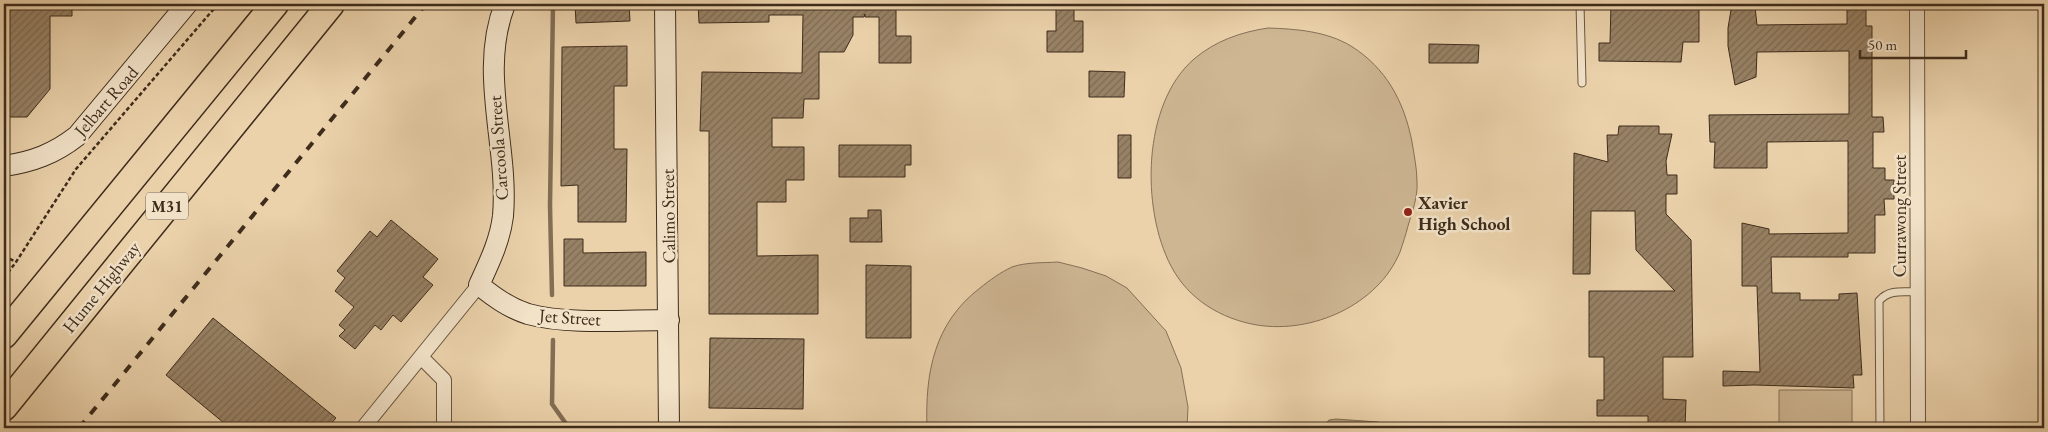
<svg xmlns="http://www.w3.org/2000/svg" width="2048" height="432" viewBox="0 0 2048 432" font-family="'EB Garamond',serif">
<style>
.pitch{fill:#ceb693;stroke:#867158}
.water{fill:#b09a7a;stroke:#826e54}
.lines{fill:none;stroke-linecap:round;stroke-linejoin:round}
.shore{stroke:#77634b;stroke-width:1}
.stream{stroke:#826e54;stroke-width:4.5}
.building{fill:url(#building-hatch);stroke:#3e2c1c}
.lane-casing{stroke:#695640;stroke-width:9}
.street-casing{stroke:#695640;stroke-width:16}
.secondary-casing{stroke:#3e2c1c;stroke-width:22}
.highway-casing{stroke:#3e2c1c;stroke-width:29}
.path{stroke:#3e2c1c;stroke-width:2.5;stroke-dasharray:4 2.5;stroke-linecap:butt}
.lane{stroke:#f2e2c8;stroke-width:7}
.street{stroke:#f2e2c8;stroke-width:14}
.secondary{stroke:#f2e2c8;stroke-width:20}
.highway{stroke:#ebd2ab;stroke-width:26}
.rail{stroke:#3e2c1c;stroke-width:4;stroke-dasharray:9 9;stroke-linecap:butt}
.poi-dot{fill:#8f2418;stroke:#f2e2c8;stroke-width:2}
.labels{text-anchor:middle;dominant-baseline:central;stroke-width:5;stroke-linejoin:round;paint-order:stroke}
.shield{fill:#f2e2c8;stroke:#746350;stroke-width:1}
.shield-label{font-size:16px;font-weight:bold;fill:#3e2c1c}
.street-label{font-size:18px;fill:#3e2c1c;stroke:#f2e2c8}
.poi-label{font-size:18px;font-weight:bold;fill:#3e2c1c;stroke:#f2e2c8;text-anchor:start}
</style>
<defs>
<pattern id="building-hatch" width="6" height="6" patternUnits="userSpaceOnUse" patternTransform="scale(1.25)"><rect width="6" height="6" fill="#988266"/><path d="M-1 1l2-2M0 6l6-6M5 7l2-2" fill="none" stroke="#7d6b53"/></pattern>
</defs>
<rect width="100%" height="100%" fill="#ebd2ab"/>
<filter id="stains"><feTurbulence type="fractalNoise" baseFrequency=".004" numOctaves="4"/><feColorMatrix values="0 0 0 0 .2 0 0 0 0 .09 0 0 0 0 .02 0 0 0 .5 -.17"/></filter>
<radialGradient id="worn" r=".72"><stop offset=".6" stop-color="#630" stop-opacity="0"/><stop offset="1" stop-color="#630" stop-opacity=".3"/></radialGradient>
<!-- pitch -->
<path class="pitch" d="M1268 28C1296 29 1326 31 1351 46 1386 68 1404 101 1412 142 1414 155 1417 168 1417 182 1418 197 1412 212 1408 226 1406 234 1403 243 1400 252 1378 305 1312 334 1257 325 1221 319 1188 299 1171 266 1141 209 1142 104 1194 59 1215 41 1241 32 1268 28Z
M1058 262 1082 268 1106 276 1127 288 1166 331 1181 368 1188 407 1187 428H927C925 373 934 323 980 288 990 280 1001 272 1012 267 1026 262 1044 263 1058 262Z
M1779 390H1852V428H1779Z"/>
<!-- water -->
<path class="water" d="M1336 419 1378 422 1386 428H1321L1329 420Z"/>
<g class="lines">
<!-- shore -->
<path class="shore" d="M1328 428 1336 424 1377 428"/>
<!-- stream -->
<path class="stream" d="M552 295 550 205 553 4
M553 340 552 404 569 428"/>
</g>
<!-- building -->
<path class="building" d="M4 4H72V16H50V89L27 117H8L7 55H4Z
M575 4H629L630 21 576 23Z
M698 4H896V36H911V63H879V17H865V14L864 17H853V35L844 52H819V99H804L803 118H772V147H804V180H786V202H757V256L818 255V314H709V131H700L702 72 802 73 803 15H769V22L699 23Z
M1611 4H1699V42H1683L1681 62 1599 61V43H1610Z
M1732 4H1746L1755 7 1757 25 1847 24V9H1866V26H1872V117H1883L1884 132H1873V168H1885V180H1894V199H1884L1885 215H1875V253H1848V257H1771L1772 293H1800V300H1839V294L1857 293 1862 375H1853L1854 388 1754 385 1723 386V371L1760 372 1757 286H1742V223L1769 229V234L1848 233V141L1767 142V168H1714L1715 142H1710L1709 115 1849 114V51L1757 52 1756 77 1735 85 1728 46V28Z
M1056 6H1074V21H1083V52H1047V31H1056Z
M1429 44 1479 45 1478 63H1429Z
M627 46V86H614V149H627L626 222H578V185L561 186 562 47Z
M1089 71 1125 72 1124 97H1089Z
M1619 126H1659V134H1672L1666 161 1667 175H1677V194H1666V214L1691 240 1693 357H1663V399L1686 400 1685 428H1648V416H1597V400H1604V357H1589V291H1675L1636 250 1635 211H1591L1590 274H1573L1574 153 1608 162 1607 135H1618Z
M1118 135H1131V178H1118Z
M839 145H911V165H905V177H839Z
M868 210H881L882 242H850V218H868Z
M391 220 438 259 423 277 433 285 401 322 393 315 381 330 375 325 355 349 339 336 345 330 339 325 354 307 335 291 345 278 337 271 370 231 377 237Z
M564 239H583V253L646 252V286H564Z
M866 265 911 266V338H866Z
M213 318 336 418 327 428H230L166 375Z
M710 338 804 339 803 409 709 408Z"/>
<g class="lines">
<!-- lane casing -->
<g class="lane-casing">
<path id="lane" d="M1580 4 1582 83
M4 207V166
M1880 428 1879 301C1889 289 1903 292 1918 292"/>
</g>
<!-- street casing -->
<g class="street-casing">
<path id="street" d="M1917 4 1918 428
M422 358 444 380V428
M363 428 479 285"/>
</g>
<!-- secondary casing -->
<g class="secondary-casing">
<path id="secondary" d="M505 4C478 73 509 145 503 216 500 241 489 263 479 285 494 297 509 308 528 314 568 325 626 320 669 320
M665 4 669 428
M4 166C32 162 54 154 77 136L187 4"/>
</g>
<!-- highway casing -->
<g class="highway-casing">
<path id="highway" d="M4 335 275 4
M4 407 331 4"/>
</g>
<!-- path -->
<path class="path" d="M4 256 16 262
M4 278 16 262 76 169 218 4"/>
<!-- lane -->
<use href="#lane" class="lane"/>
<!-- street -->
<use href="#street" class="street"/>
<!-- secondary -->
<use href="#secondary" class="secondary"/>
<!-- highway -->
<use href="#highway" class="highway"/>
<!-- rail -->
<path class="rail" d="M79 428 426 4"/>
</g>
<!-- markers -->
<circle class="poi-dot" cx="1408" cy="212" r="5"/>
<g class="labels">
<!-- shield labels -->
<rect class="shield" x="146" y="192.5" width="42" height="27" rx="4"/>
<g class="shield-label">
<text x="167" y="206">M31</text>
</g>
<!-- street labels -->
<g class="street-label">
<text transform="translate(106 101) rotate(-49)">Jelbart Road</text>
<text transform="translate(498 148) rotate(-94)">Carcoola Street</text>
<text transform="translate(668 216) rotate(-91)">Calimo Street</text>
<text transform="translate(1899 216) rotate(-90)">Currawong Street</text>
<text transform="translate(101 287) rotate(-51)">Hume Highway</text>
<text transform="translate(570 317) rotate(4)">Jet Street</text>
</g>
<!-- poi labels -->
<g class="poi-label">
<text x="1418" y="202">Xavier<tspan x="1418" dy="21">High School</tspan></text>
</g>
</g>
<!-- margin -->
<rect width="2048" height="432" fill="none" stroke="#ebd2ab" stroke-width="20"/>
<rect x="5" y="5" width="2038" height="422" fill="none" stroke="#3e2c1c" stroke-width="2.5"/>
<rect x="10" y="10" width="2028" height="412" fill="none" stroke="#3e2c1c"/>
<!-- scale -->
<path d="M1860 50v8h106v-8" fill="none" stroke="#3e2c1c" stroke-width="2.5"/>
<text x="1868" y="50" font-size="15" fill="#3e2c1c" stroke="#f2e2c8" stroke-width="4" paint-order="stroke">50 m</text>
<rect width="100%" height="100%" filter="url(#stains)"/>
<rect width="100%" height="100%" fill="url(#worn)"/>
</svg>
